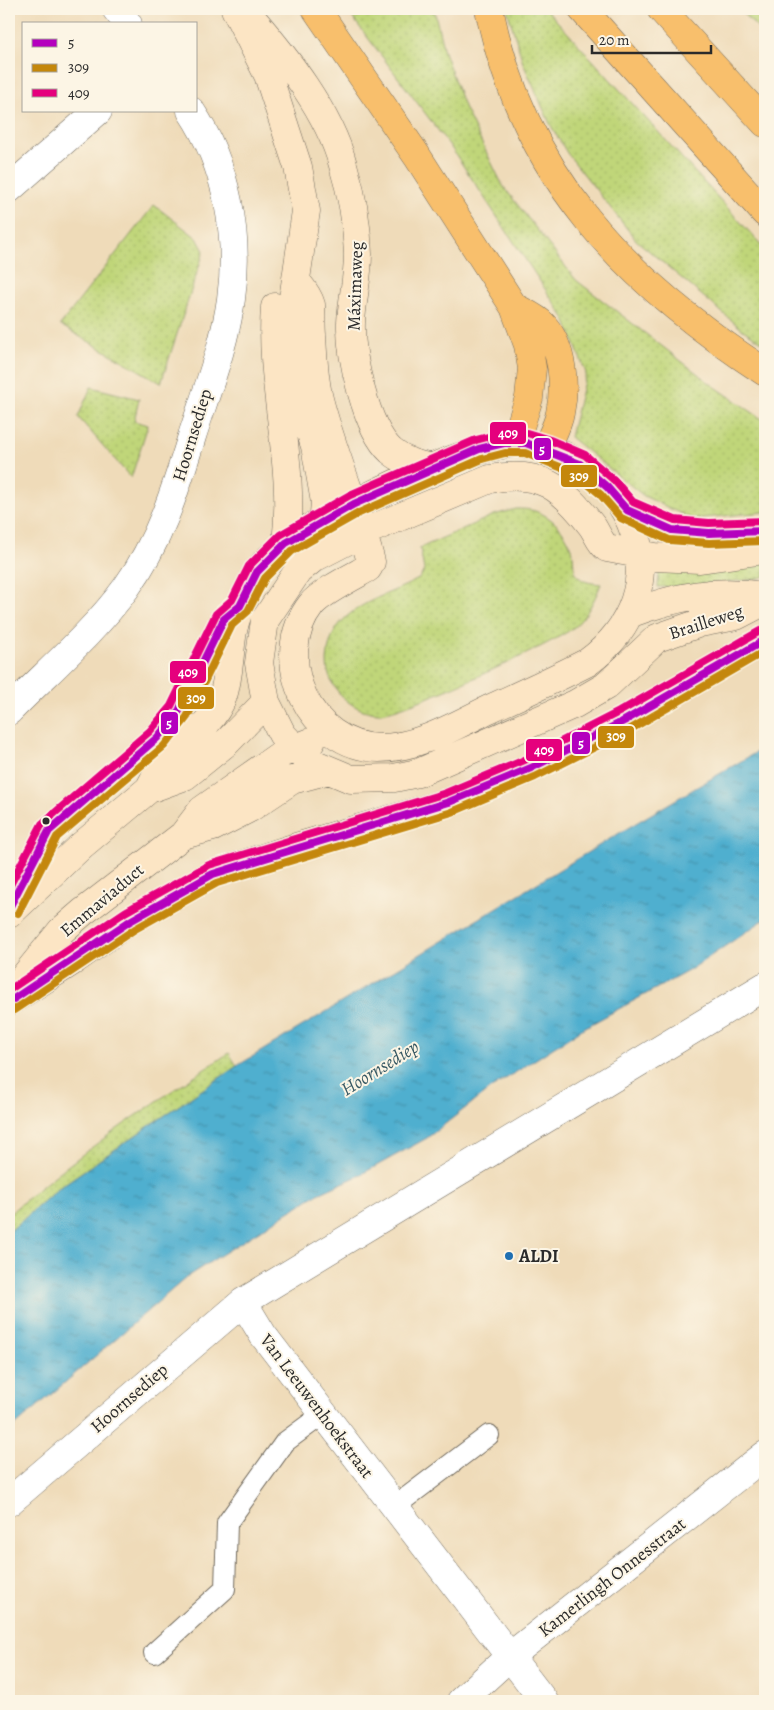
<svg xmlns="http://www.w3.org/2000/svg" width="774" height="1710" viewBox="0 0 774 1710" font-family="Alegreya,serif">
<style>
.grass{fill:url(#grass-dots);stroke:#768052}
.water{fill:url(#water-ripples);stroke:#3e6d7d}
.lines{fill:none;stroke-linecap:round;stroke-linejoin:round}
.service-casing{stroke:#70695d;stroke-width:22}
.minor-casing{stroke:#70695d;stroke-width:29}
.secondary-casing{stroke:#70695d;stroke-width:29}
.trunk-casing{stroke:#70695d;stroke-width:29}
.service{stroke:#fff;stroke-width:20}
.minor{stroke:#fff;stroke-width:28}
.secondary{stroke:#fce5c4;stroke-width:28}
.trunk{stroke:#f8bf6c;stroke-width:28}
.bus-1-casing{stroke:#fcf5e5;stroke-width:11}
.bus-2-casing{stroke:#fcf5e5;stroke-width:11}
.bus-3-casing{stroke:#fcf5e5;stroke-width:11}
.bus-1{stroke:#b400be;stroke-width:8}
.bus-2{stroke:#c4870b;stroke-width:8}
.bus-3{stroke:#e5007d;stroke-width:8}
.bus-dot{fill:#2b2b2b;stroke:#fcf5e5;stroke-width:2}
.poi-dot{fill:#1f6fb2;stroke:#fcf5e5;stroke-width:2}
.labels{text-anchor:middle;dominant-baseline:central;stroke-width:4;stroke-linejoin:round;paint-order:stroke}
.street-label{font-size:18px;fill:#2b2b2b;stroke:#fcf5e5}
.poi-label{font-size:18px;font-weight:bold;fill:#2b2b2b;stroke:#fcf5e5;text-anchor:start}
.water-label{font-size:19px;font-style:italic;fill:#385964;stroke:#fcf5e5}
.line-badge{stroke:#fcf5e5;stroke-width:2}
.badge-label{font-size:14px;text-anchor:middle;font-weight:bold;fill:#fff}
</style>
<defs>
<pattern id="grass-dots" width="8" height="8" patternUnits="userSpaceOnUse" patternTransform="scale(1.25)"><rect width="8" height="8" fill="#c0d679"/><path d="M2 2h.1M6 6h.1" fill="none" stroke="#a5b869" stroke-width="1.8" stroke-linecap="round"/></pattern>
<pattern id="water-ripples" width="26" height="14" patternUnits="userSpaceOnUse" patternTransform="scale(1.25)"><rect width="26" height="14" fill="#50afcf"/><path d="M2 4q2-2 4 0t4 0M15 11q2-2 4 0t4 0" fill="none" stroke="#438fa8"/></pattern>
</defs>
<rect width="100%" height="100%" fill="#fcf5e5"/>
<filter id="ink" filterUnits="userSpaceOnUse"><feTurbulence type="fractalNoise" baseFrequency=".02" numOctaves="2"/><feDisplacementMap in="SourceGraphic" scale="10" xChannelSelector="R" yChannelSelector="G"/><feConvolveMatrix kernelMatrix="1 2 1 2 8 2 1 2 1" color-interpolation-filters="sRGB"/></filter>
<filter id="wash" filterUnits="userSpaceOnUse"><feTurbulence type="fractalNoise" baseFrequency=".0096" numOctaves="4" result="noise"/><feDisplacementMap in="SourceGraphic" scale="20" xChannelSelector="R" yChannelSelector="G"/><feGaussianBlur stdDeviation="1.12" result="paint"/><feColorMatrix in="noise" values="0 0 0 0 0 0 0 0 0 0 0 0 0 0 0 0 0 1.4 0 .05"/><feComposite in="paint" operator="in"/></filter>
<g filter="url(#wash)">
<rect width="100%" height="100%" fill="#efdbb9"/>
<!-- grass -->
<path class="grass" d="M346 9H434L444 52 465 109 503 186 576 280 711 384 765 421V512L692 519 644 496 570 437 586 373 565 319 450 146Z
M507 9H546L765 249V344L743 330 636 240 567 153 550 124 523 63Z
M738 9H765V35Z
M154 205 197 238 204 251 161 383 60 325Z
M91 387 139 399 134 421 148 425 131 478 78 417Z
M516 509C522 509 529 509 535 511 554 517 570 536 573 556 574 564 573 572 580 578 585 583 594 583 601 584 594 601 587 616 573 628 554 644 400 714 379 713 360 712 343 702 333 684 327 674 326 664 328 652 334 605 386 598 420 578L424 570 420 548 494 515Z
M765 560V576L756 579 688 586 658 587 659 569Z
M229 1053 237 1066 60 1187 9 1232V1214C77 1154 153 1103 229 1053Z"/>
<!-- water -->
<path class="water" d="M765 747V919L690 970 582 1029 490 1089 427 1138 358 1176 314 1196 188 1276 9 1431V1232L60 1187 237 1066 636 823Z"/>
</g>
<g filter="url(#ink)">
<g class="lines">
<!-- service casing -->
<g class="service-casing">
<path id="service" d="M10 906 49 831 157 738 179 711 224 619 238 607
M394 1507 489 1435
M154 1653 225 1589 227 1523 285 1442 323 1414"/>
</g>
<!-- minor casing -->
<g class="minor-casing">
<path id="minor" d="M116 9 128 24
M9 189 98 111
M9 711C47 672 94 632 126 588 160 541 176 488 193 433 207 390 225 344 231 299 240 236 227 165 191 111
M243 1302 263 1335 544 1701
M9 1502 243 1302 765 986
M461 1701 509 1657 765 1455"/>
</g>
<!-- secondary casing -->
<g class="secondary-casing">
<path id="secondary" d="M235 9 268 75 298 167 306 211 291 313 293 347 299 397 315 446 325 502 322 536
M251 17C286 58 329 112 343 165 352 194 357 224 358 254 358 277 352 300 351 323 350 356 366 428 391 451 404 462 417 465 433 468
M275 307C269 386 296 464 286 543
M627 510 672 530 709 533 765 531
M765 550 700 559 655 557 607 548C600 543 597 533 592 526 562 487 540 469 490 479L364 532 314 558 298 571 265 620 259 663 266 702 282 734 295 748 308 761 351 779 394 778 418 773 575 704 606 686 657 638 700 623 736 616 765 601
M629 614C676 596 715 589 765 596
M149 789C155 779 159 767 167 760 186 740 213 724 223 696 229 678 229 657 232 637 234 620 241 604 248 589 251 583 254 576 258 570 270 557 285 543 300 534 341 508 483 435 527 444 637 464 684 591 588 662 555 679 522 694 489 709 454 726 418 748 379 748 310 747 269 659 311 605 320 593 354 576 368 568L371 562C357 507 333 454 319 399 314 379 313 356 312 335 311 325 312 314 311 305 309 297 302 288 297 282
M183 835 213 827 250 808 292 780 329 770
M9 914 81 846 149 789 185 776 227 742 266 702
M15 988 61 931 83 912 183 835 202 810 283 753 311 742
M9 1002 73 961 130 921 213 874 293 848 449 802 531 768 624 721 765 640"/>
</g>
<!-- trunk casing -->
<g class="trunk-casing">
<path id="trunk" d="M316 9 417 156 514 307 528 345 532 368 529 398 519 430 504 443
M489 9C524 177 625 281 765 372
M582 9 765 213
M661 9 765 123
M514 307C523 312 536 317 543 325 563 347 566 385 560 413 558 425 551 437 546 449"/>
</g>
<!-- service -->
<use href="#service" class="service"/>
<!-- minor -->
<use href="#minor" class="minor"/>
<!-- secondary -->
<use href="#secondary" class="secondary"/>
<!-- trunk -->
<use href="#trunk" class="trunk"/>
<!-- bus-1 casing -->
<g class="bus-1-casing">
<path id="bus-1" d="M9 908 49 831 157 738 179 711 224 619 240 606 257 572 286 543 354 504 479 449 504 443H526L580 464 607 487 627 510 672 530 709 533 765 531
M9 1002 130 921 213 874 449 802 531 768 624 721 765 640"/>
</g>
<!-- bus-2 casing -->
<g class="bus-2-casing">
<path id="bus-2" d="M18 913 57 837 164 746 187 717 232 625 248 611 265 578 292 551 359 513 482 459 505 453H525L575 473 600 494 621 518 669 540 709 543 765 541
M14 1010 135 929 217 883 452 812 535 777 629 730 765 651"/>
</g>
<!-- bus-3 casing -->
<g class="bus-3-casing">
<path id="bus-3" d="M9 887 42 824 150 731 171 706 216 614 232 600 249 566 280 535 350 495 476 440 503 433H527L550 440 585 455 614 480 633 502 675 520 709 523 765 521
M9 990 125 912 209 865 446 793 527 759 619 712 760 631"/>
</g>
<!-- bus-1 -->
<use href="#bus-1" class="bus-1"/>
<!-- bus-2 -->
<use href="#bus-2" class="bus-2"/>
<!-- bus-3 -->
<use href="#bus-3" class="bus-3"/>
</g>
</g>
<!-- markers -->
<circle class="bus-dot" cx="46" cy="821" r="4.5"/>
<circle class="poi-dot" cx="509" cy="1256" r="5"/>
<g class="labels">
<!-- street labels -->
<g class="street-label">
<text transform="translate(355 286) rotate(-88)">Máximaweg</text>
<text transform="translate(192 435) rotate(-73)">Hoornsediep</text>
<text transform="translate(706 622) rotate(-18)">Brailleweg</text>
<text transform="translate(102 900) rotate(-40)">Emmaviaduct</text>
<text transform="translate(129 1398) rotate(-41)">Hoornsediep</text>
<text transform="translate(317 1406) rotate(53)">Van Leeuwenhoekstraat</text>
<text transform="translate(612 1577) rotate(-38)">Kamerlingh Onnesstraat</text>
</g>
<!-- poi labels -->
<g class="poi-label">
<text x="519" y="1256">ALDI</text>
</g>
<!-- water labels -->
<g class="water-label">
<text transform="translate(380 1068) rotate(-32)">Hoornsediep</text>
</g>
</g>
<g class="line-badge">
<rect x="489" y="421" width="38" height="24" rx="5" fill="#e5007d"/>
<rect x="533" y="437" width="19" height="24" rx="5" fill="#b400be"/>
<rect x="560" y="464" width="38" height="24" rx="5" fill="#c4870b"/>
<rect x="169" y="660" width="38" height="24" rx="5" fill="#e5007d"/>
<rect x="177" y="686" width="38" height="24" rx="5" fill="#c4870b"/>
<rect x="160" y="711" width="19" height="24" rx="5" fill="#b400be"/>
<rect x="597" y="725" width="38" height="24" rx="5" fill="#c4870b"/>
<rect x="571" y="731" width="20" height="24" rx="5" fill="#b400be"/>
<rect x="525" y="738" width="38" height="24" rx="5" fill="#e5007d"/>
</g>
<g class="badge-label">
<text x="508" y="438">409</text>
<text x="542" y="454">5</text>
<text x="579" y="481">309</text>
<text x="188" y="677">409</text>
<text x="196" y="703">309</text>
<text x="169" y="728">5</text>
<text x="616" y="741">309</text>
<text x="581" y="748">5</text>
<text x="544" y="755">409</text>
</g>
<!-- margin -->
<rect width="774" height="1710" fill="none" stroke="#fcf5e5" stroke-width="30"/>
<!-- legend -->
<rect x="22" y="22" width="175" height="90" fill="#fcf5e5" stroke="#a8a49b"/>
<rect x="32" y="39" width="25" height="8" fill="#b400be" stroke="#a8a49b"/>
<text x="68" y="48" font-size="15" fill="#2b2b2b">5</text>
<rect x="32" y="64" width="25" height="8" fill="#c4870b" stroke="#a8a49b"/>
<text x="68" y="72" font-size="15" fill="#2b2b2b">309</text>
<rect x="32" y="89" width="25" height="8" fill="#e5007d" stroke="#a8a49b"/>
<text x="68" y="98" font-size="15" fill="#2b2b2b">409</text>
<!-- scale -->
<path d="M592 45v8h119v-8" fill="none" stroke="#2b2b2b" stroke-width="2.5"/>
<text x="599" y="45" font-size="15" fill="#2b2b2b" stroke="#fcf5e5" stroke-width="4" paint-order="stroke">20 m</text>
</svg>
